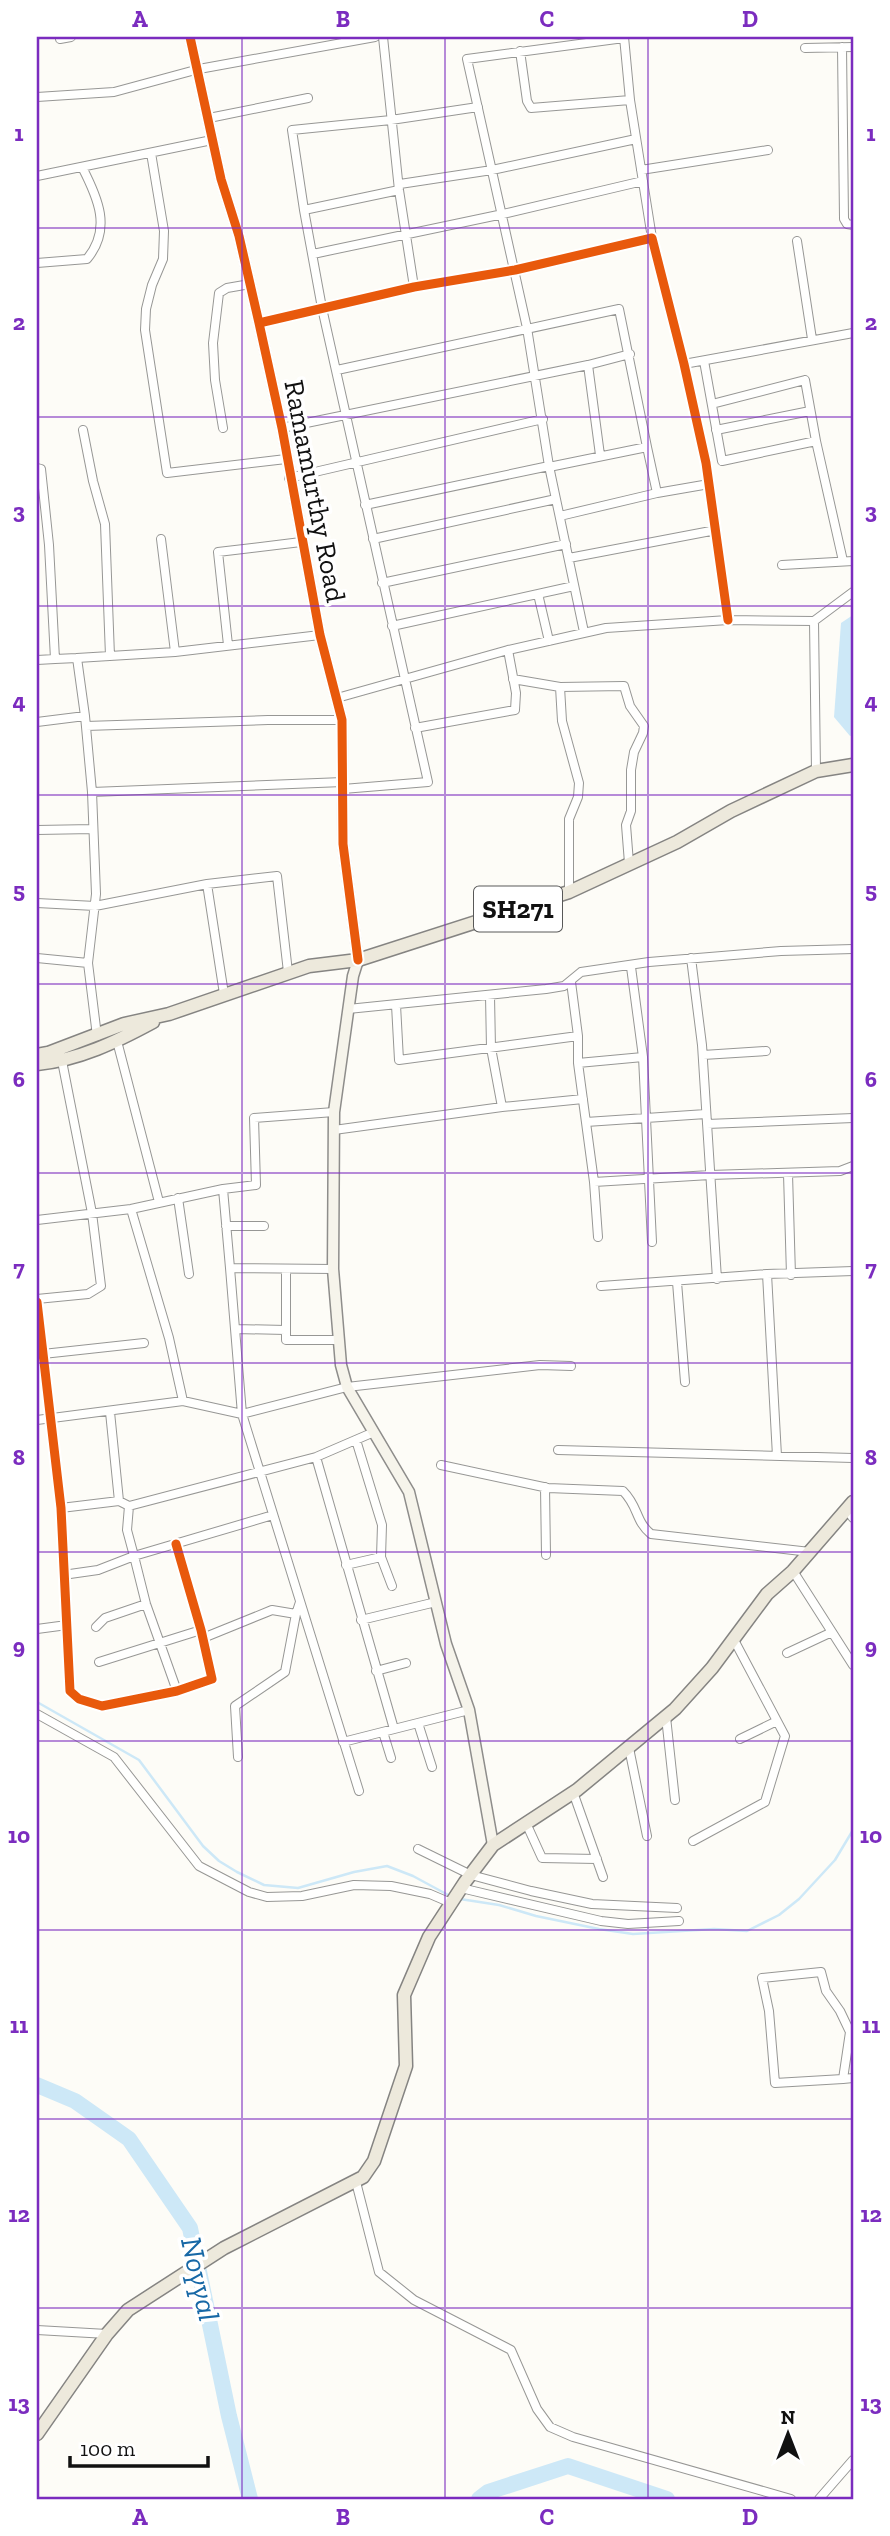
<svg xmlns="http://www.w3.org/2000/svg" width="890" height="2536" viewBox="0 0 890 2536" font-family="'Zilla Slab',serif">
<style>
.water{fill:#cde8f7}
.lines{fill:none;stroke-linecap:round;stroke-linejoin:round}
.stream{stroke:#cde8f7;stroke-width:2.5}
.river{stroke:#cde8f7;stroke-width:16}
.minor-casing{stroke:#979795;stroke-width:10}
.tertiary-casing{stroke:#979795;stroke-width:12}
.secondary-casing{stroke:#8e8d8b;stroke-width:13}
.primary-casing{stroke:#858482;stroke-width:15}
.minor{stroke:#fffffe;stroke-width:8}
.tertiary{stroke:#fffffe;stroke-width:10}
.secondary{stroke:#f6f4eb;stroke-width:10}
.primary{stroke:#ede9dc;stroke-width:12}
.cycleway-casing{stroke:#fff;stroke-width:13}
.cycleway{stroke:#e8590c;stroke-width:9}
.grid{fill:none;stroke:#7b2cbf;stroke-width:2;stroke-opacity:0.55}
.labels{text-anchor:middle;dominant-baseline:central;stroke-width:7;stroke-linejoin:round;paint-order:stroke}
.shield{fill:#fff;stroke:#585858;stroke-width:2}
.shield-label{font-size:26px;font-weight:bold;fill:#111}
.street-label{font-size:28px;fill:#111;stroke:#fff}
.water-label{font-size:30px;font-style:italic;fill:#1768a6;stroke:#fff}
.neatline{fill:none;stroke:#7b2cbf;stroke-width:2.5}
.grid-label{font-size:23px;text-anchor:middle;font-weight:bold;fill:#7b2cbf}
</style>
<rect width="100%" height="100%" fill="#fdfcf7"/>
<!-- water -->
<path class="water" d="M853 615V735L850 736 834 717 841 623Z"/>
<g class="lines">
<!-- stream -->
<path class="stream" d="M37 1702 139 1760 203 1846 219 1861 237 1872 264 1885 298 1888 354 1872 387 1866 413 1876 450 1896
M460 1899 499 1905 536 1916 599 1929 633 1934 714 1929 747 1931 779 1915 799 1899 835 1860 853 1830"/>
<!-- river -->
<path class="river" d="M37 2085 75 2101 129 2139 190 2228 229 2416 250 2499
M479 2499 488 2492 568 2466 667 2499"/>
<!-- minor casing -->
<g class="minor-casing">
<path id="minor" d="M383 37 399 190 414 287
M624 37 630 100 652 238
M60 39 71 37
M842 47 844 219 847 224 853 225
M805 48 853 47
M520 51 527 101 531 108 630 100
M37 97 114 92 199 69 375 37
M209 118 308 98
M151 153 164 231 163 259 152 285 146 309 145 330 167 473 286 459
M641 170 768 150
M37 176 212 140
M400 184 492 170 636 139
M304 210 292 130 391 120 478 107
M797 241 812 339
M313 254 503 214 643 181
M37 263 87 259C112 229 98 198 82 167
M259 323 414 287 515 270 652 238 684 364 706 463 728 620
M704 361C710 394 716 427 722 461L816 441 805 380 712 404
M684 364 853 333
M588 365 600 455
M337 370 619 309 647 447 549 467
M223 428 215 380 213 343 219 293 227 288 250 284
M282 428 588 365 630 354
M83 430 93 481 105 524 110 656
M716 430 810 411
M816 441 843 561
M647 447 657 493
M37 468 41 469 49 545 55 659 77 658
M289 478 543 419
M365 505 549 466
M560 516 657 493 709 484
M161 539 175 652
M373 539 556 499
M569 558 716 530
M782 565 853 561
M382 583 566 544
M538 594 549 641
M814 621 853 592
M392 626 574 586
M584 632 549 466 527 328 467 59 624 38
M228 645 218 552 301 542
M37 660 55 659
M513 679 560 687 624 686 630 706 644 726 643 733 634 752 631 770V811L626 825 629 863
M560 687 562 721 579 783 578 797 569 819V892
M337 698 508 650 606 628 728 620 814 621 816 771
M37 722 85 716 77 658 175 652 320 635
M86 726 268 720H342
M415 728 515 710 516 693 508 650
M343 789 428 782 322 308 304 210 399 190
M92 792 343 782
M37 830 93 829
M207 884 224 994
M37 903 95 906 207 884 277 876 288 972
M37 958 88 963 96 894 92 792 85 716
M691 958 702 1045 717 1279
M88 963 97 1036
M631 967 643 1057 652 1242
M571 982 578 1036V1063L594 1182 710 1175 840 1171 853 1166
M490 996 491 1048 502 1107
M396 1005 399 1060 578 1036
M348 1009 546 989 564 986 581 972 649 962 781 951 853 949
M117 1041 159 1202
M703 1055 766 1051
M578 1063 643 1057
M586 1122 706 1114
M707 1124 853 1118
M334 1130 502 1107 583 1099
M788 1174 791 1275
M594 1182 598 1237
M223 1189 256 1185 254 1118 334 1112
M178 1198 189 1274
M131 1209 169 1338 183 1401
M37 1220 131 1209 223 1189 230 1268 333 1269
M226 1226H264
M230 1268 242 1414 359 1791
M286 1269V1340H339
M767 1274 777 1456
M677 1282 685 1382
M601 1286 767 1274 853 1271
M37 1299 88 1294 101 1286 92 1213 62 1061
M37 1302 61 1508 70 1691 79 1699 102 1706 177 1691 212 1679 201 1630 176 1544
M235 1329 286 1330
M43 1354 144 1343
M37 1420 183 1401 242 1414 347 1387 540 1365 571 1366
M356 1440 382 1525 381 1557 392 1586
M558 1450 853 1458
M316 1457 394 1729
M441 1465 548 1488 623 1491C639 1507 635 1521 651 1534L810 1552
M545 1487 546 1555
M119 1501 129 1506 316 1457 374 1432
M129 1506 127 1530 134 1556 146 1604 177 1691
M61 1508 119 1501 110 1412
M847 1510 853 1518
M346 1565 381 1557
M793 1571 853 1665
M63 1575 98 1570 134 1556 273 1515
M361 1620 436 1602
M96 1627 105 1618 146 1604
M37 1629 67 1625
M203 1638 272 1610 296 1614
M787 1653 832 1632
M99 1662 201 1630
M376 1671 406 1663
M37 1714 114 1757 199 1866 249 1892 267 1897 302 1896 354 1885 391 1886 430 1894 451 1903
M666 1717 675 1800
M418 1723 432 1767
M383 1732 391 1758
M740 1739 777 1721
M343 1742 469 1710
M629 1748 647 1836
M238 1757 235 1706 285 1672 296 1614 300 1602
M573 1792 603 1877
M526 1823 542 1858 597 1859
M693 1841 765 1802 785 1736 733 1638
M418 1849 471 1875 531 1891 592 1904 677 1908
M461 1888 601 1921 628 1924 679 1921
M843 2079 850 2032 840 2011 826 1991 821 1972 762 1978 769 2011 775 2083 843 2079 853 2078
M356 2182 379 2272 414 2300 511 2350 537 2409 550 2427 573 2437 791 2499
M37 2330 107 2334
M819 2499 853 2460"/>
</g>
<!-- tertiary casing -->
<g class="tertiary-casing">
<path id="tertiary" d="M190 37 221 179 239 236 259 323 282 428 320 635 342 720 343 844 358 960"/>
</g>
<!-- secondary casing -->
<g class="secondary-casing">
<path id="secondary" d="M358 960 353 976 334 1112 333 1269 341 1365 347 1387 409 1492 446 1644 469 1710 493 1845"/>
</g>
<!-- primary casing -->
<g class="primary-casing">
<path id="primary" d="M37 1055 48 1053 124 1024 169 1014 309 966 358 960 569 892 677 842 731 811 816 771 853 765
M37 1064C79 1060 116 1042 153 1022
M37 2434 107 2334 128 2310 224 2248 363 2177 374 2161 406 2066 404 1995 429 1937 465 1882 493 1845 577 1790 675 1709 712 1668 767 1594 793 1571 853 1502"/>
</g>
<!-- minor -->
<use href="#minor" class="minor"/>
<!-- tertiary -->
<use href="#tertiary" class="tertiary"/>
<!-- secondary -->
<use href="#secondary" class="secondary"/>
<!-- primary -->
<use href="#primary" class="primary"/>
<!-- cycleway casing -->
<g class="cycleway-casing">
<path id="cycleway" d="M190 37 221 179 239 236 259 323 282 428 320 635 342 720 343 844 358 960
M259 323 414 287 515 270 652 238 684 364 706 463 728 620
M37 1302 61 1508 70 1691 79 1699 102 1706 177 1691 212 1679 201 1630 176 1544"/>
</g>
<!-- cycleway -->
<use href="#cycleway" class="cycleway"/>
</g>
<!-- grid -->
<path class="grid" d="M242 37V2499M445 37V2499M648 37V2499M37 228H853M37 417H853M37 606H853M37 795H853M37 984H853M37 1173H853M37 1363H853M37 1552H853M37 1741H853M37 1930H853M37 2119H853M37 2308H853"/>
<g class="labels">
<!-- shield labels -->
<rect class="shield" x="474" y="886.5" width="88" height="45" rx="5"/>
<g class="shield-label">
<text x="518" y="909">SH271</text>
</g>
<!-- street labels -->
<g class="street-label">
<text transform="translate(315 491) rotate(79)">Ramamurthy Road</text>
</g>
<!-- water labels -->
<g class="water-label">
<text transform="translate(200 2279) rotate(77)">Noyyal</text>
</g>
</g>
<!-- border -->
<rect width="890" height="2536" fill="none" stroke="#ffffff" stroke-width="77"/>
<!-- north arrow -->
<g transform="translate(788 2434)" stroke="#ffffff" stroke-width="5" paint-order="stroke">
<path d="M0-5L12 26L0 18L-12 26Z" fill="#111111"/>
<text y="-10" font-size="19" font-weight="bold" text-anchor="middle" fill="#111111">N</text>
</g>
<!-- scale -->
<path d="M70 2456v10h138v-10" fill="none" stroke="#111111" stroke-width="3.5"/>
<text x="80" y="2456" font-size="21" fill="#111111" stroke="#ffffff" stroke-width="5" paint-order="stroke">100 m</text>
<rect x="38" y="38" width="814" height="2460" class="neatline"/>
<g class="grid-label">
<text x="140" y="27">A</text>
<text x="343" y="27">B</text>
<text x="547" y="27">C</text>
<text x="750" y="27">D</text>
<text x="19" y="141">1</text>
<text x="871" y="141">1</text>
<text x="19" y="330">2</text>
<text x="871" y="330">2</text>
<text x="19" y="519">3</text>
<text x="871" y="519">3</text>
<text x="19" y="709">4</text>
<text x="871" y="709">4</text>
<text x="19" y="898">5</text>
<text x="871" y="898">5</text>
<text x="19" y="1087">6</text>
<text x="871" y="1087">6</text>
<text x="19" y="1276">7</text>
<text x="871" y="1276">7</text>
<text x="19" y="1465">8</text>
<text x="871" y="1465">8</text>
<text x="19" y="1654">9</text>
<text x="871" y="1654">9</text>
<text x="19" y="1843">10</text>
<text x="871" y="1843">10</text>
<text x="19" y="2033">11</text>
<text x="871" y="2033">11</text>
<text x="19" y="2222">12</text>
<text x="871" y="2222">12</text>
<text x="19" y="2411">13</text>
<text x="871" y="2411">13</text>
<text x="140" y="2525">A</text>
<text x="343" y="2525">B</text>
<text x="547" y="2525">C</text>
<text x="750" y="2525">D</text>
</g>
</svg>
